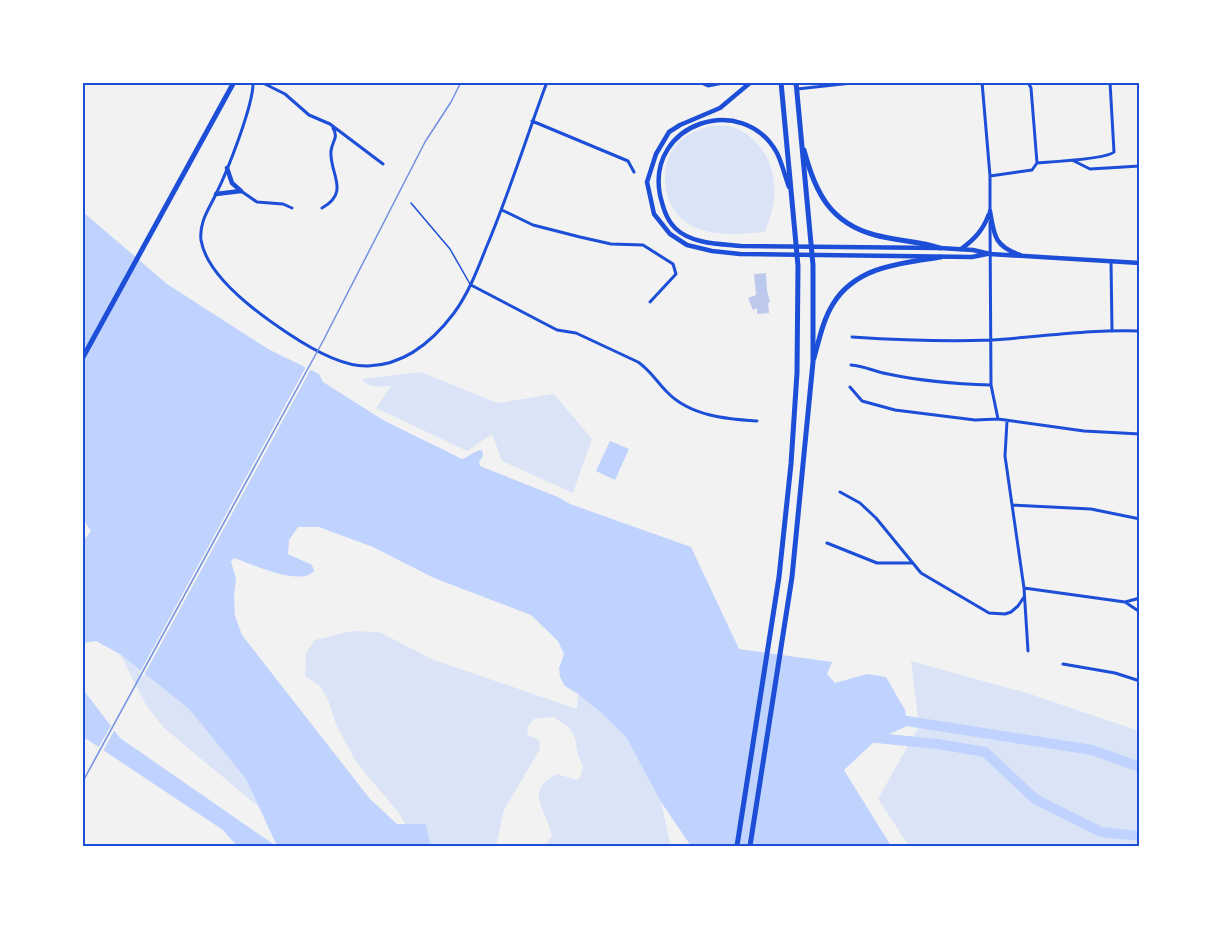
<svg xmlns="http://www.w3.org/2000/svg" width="1222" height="929" viewBox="0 0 1222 929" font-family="Montserrat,sans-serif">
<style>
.green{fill:#dbe4f7}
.water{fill:#bfd3fe}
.pier{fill:#f2f2f2}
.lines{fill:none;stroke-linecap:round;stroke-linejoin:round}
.river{stroke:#bfd3fe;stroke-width:10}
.building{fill:#bdc9ec}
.service{stroke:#1d4ed8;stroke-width:1.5}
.minor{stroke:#1d4ed8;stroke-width:3}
.tertiary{stroke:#1d4ed8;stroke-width:4.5}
.secondary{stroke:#1d4ed8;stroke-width:4.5}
.primary{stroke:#1d4ed8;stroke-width:5}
.trunk{stroke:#1d4ed8;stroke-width:5}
.rail{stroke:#7290e2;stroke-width:1.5}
.neatline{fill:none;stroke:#1d4ed8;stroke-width:2}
</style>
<rect width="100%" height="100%" fill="#f2f2f2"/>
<!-- green -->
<path class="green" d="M710 126C716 126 723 125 729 126 763 135 780 173 773 205 771 214 768 224 765 232 741 234 714 237 692 226 663 211 657 171 675 146 684 135 697 130 710 126Z
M421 372 497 403 554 394 592 439 573 493 502 461 492 434 467 451 376 408 391 386C381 386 368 389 362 379Z
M352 631 379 632 434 660 577 709 578 694 600 712 626 737 661 802 671 846H545L552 836C546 808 523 791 557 774L577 780 581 776 583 766 578 755 575 738 569 727 553 717 534 719 527 727 528 735 539 740 540 749 504 810 496 846H431L426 824H405L398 812 356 762 336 724 328 700 320 686 305 676 306 653 315 640Z
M120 654 189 709 246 779 259 807 164 728 146 705Z
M911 661 1030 694 1139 731V846H909L878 799 919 726Z"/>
<!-- water -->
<path class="water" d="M83 212 167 284 268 349 319 374 323 382 383 420 462 459C470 457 474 450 482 450L483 456 479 462 480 466 558 497 570 504 691 547 739 649 832 662 827 674 835 683 867 674 886 677 905 710 907 726 876 740 844 770 891 846H691L661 802 626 737 600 712 578 694 565 686 560 677 559 668 564 654 558 641 531 615 434 578 373 547 319 527H298L289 540 288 554 312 565 314 571C300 587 252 564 234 558L231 562 236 578 234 596 235 616 242 635 370 799 397 824H426L431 846H277L246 779 189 709 120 654 96 641 83 643V541L91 531 83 519Z
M610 441 629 449 615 480 596 471Z
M82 688 120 738 276 846H237L223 830 88 740 83 738Z"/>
<!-- pier -->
<path class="pier" d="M307 365 312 367 143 677 139 674Z
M113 722 116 727 102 753 97 750Z"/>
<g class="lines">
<!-- river -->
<path class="river" d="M894 719 1092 750 1140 767
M866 737 938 744 985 752 1035 799 1101 832 1140 836"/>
</g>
<!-- building -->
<path class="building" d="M766 273 767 290 770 302 768 303 769 313 757 314V308L753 310 748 298 756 295 754 274Z"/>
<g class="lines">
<!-- service -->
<path class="service" d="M411 203 450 249 470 284"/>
<!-- minor -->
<path class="minor" d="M253 82C254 104 227 172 216 194 209 209 199 222 201 240 207 277 260 315 289 334 310 348 342 367 368 366 404 365 433 341 454 313 468 294 477 271 486 248 509 194 526 138 547 82
M261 82 285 94 309 115 330 124 383 164
M699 82 708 86 728 82
M982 82 990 176V212
M797 89 861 82
M532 121 628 161 634 172
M1074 161 1090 169 1140 166
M1037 163C1050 162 1107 159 1114 152L1110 82
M990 176 1032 170 1037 163 1031 88 1028 82
M241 191 257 202 283 204 292 208
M322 208C351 192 329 173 331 151 332 141 339 138 333 128
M502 210 533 225 580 237 611 244 643 245 673 264 676 274 650 302
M990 222 991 385 998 419
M1111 261 1112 330
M471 285 557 330 576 333 638 362C650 370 657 382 667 392 690 416 726 419 757 421
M852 337C898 340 945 342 991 340 1041 337 1090 329 1140 331
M851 365C865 366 875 372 888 374 921 381 957 384 991 385
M850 387 862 401 895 410 975 420 998 419 1084 431 1140 434
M1007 421 1005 456 1024 588 1028 651
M840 492 860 503 876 518 921 573 989 613 1005 614 1011 612 1018 606 1024 597
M1012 505 1091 509 1140 519
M827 543 877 563H912
M1024 588 1125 602 1140 598
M1125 602 1140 612
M1063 664 1115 673 1140 681"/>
<!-- tertiary -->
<path class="tertiary" d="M227 168 232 183 241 191
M216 194 241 191
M990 211C994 235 994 246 1020 255
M961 249C975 239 983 230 989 214"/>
<!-- secondary -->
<path class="secondary" d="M751 82 720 108 680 125 669 132 656 154 647 182 654 214 670 234 687 245 712 251 740 254 972 257 987 254
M789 187C785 176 782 163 777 153 743 91 646 123 660 195 663 207 666 219 675 228 691 244 720 244 741 246L940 248 973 250 990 254 1140 263"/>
<!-- primary -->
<path class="primary" d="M804 150C815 192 830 223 875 235 897 241 919 241 940 248
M814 358C819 340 823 320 833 304 856 266 902 263 941 257
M82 359 234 82"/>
<!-- trunk -->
<path class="trunk" d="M737 846 779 577 791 464 797 373 798 266 781 82
M750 846 792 577 813 362V265L796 82"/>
<!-- rail -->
<path class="rail" d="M82 783 323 341 425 142 451 102 461 82"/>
</g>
<!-- border -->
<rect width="1222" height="929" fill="none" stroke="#ffffff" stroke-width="168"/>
<rect x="84" y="84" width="1054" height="761" class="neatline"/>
</svg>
